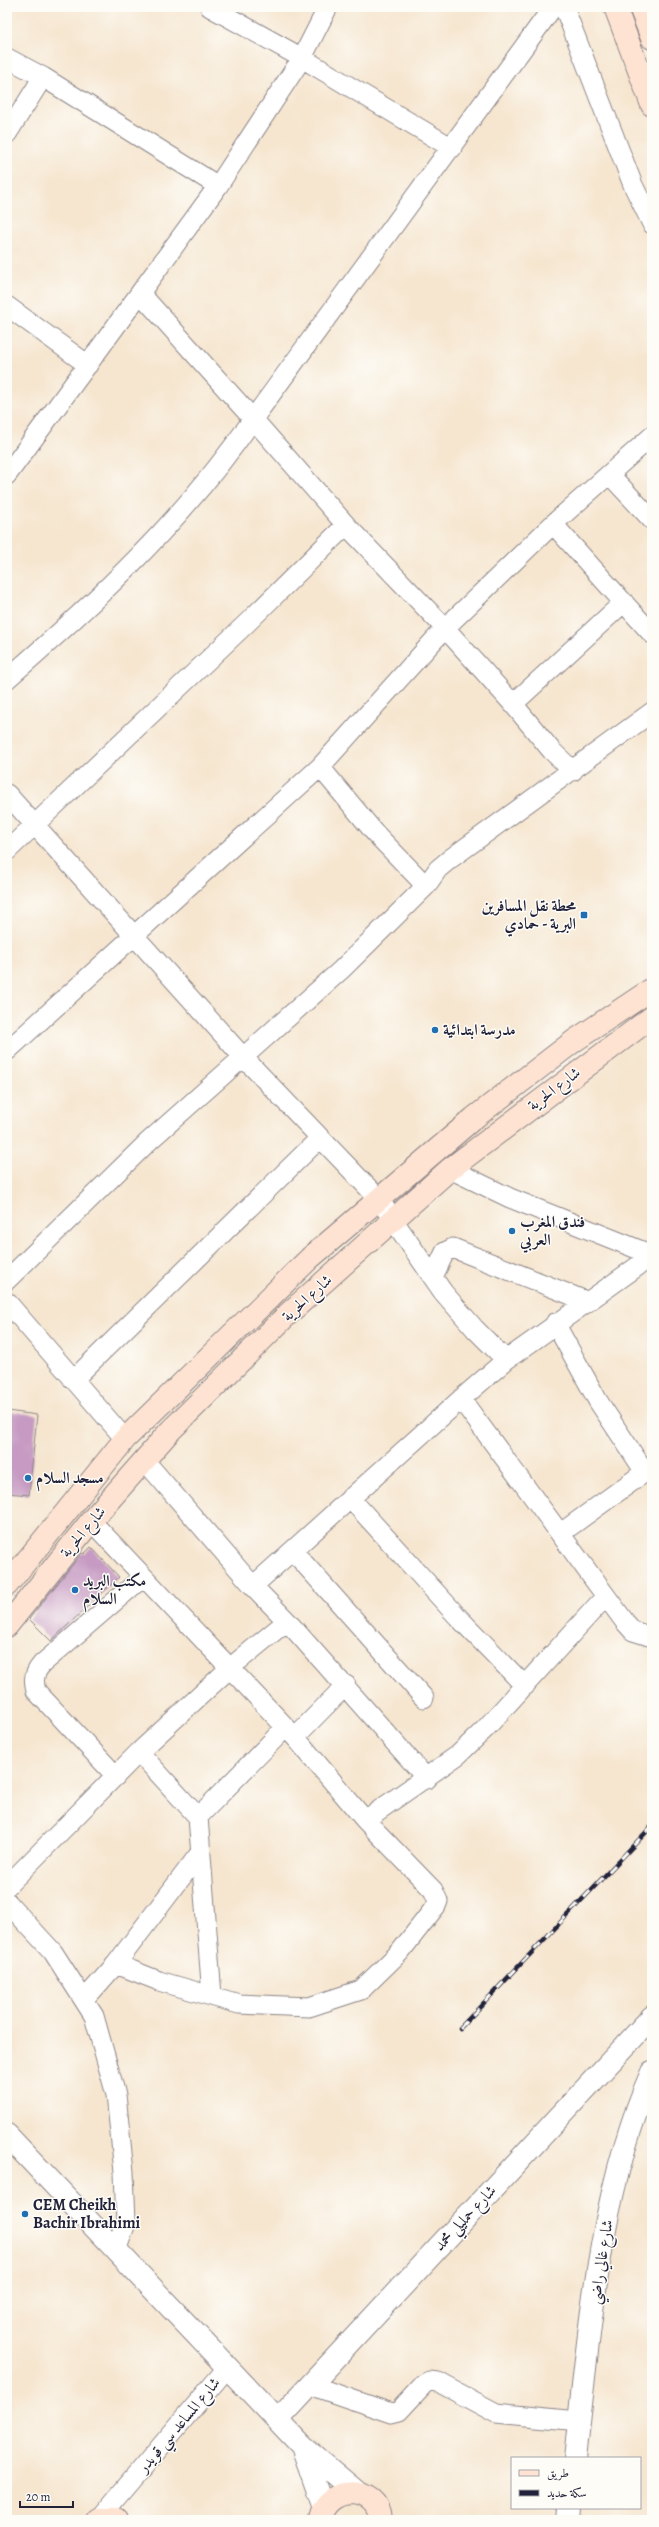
<svg xmlns="http://www.w3.org/2000/svg" width="659" height="2527" viewBox="0 0 659 2527" font-family="Alegreya,Amiri,serif">
<style>
.building{fill:#c69ac2}
.lines{fill:none;stroke-linecap:round;stroke-linejoin:round}
.minor-casing{stroke:#8c8486;stroke-width:21}
.tertiary-casing{stroke:#8c8486;stroke-width:24}
.secondary-casing{stroke:#8c8486;stroke-width:24}
.minor{stroke:#fff;stroke-width:19}
.tertiary{stroke:#fff;stroke-width:22}
.secondary{stroke:#fee3d2;stroke-width:22}
.rail-casing{stroke:#22223b;stroke-width:4.5}
.rail{stroke:#fdfcf7;stroke-width:3;stroke-dasharray:9;stroke-linecap:butt}
.poi-dot{fill:#1f6fb2;stroke:#fdfcf7;stroke-width:1.5}
.labels{text-anchor:middle;dominant-baseline:central;stroke-width:3;stroke-linejoin:round;paint-order:stroke}
.poi-label{font-size:16px;font-weight:bold;fill:#22223b;stroke:#fdfcf7;text-anchor:start}
.street-label{font-size:16px;fill:#22223b;stroke:#fdfcf7}
</style>
<rect width="100%" height="100%" fill="#fdfcf7"/>
<filter id="ink" filterUnits="userSpaceOnUse"><feTurbulence type="fractalNoise" baseFrequency=".025" numOctaves="2"/><feDisplacementMap in="SourceGraphic" scale="8" xChannelSelector="R" yChannelSelector="G"/><feConvolveMatrix kernelMatrix="1 2 1 2 8 2 1 2 1" color-interpolation-filters="sRGB"/></filter>
<filter id="wash" filterUnits="userSpaceOnUse"><feTurbulence type="fractalNoise" baseFrequency=".012" numOctaves="4" result="noise"/><feDisplacementMap in="SourceGraphic" scale="16" xChannelSelector="R" yChannelSelector="G"/><feGaussianBlur stdDeviation="0.9" result="paint"/><feColorMatrix in="noise" values="0 0 0 0 0 0 0 0 0 0 0 0 0 0 0 0 0 1.4 0 .05"/><feComposite in="paint" operator="in"/></filter>
<g filter="url(#wash)">
<rect width="100%" height="100%" fill="#f6e6d0"/>
<g id="blocks">
<!-- building -->
<path class="building" d="M7 1411 37 1415 29 1495 7 1493Z
M91 1547 119 1577 51 1641 29 1619 82 1553 84 1554Z"/>
</g>
</g>
<g filter="url(#ink)">
<use href="#blocks" fill-opacity="0" stroke="#8c8486" stroke-width="1"/>
<g class="lines">
<!-- minor casing -->
<g class="minor-casing">
<path id="minor" d="M210 7 302 58 328 7
M564 7 633 185 652 224
M7 58 43 77 218 186 302 58 452 148
M7 134 43 77
M218 186 140 293 253 419 553 7
M7 306 88 365
M7 475 140 293
M610 475 652 520
M553 524 652 634
M7 679C97 601 185 518 253 419L346 525 445 628 513 704 552 751 573 771
M513 704 624 602
M320 767 375 833 426 886
M7 794 243 1057 378 1198 443 1292 475 1329 506 1360 652 1256
M7 851 249 621 346 525
M7 1051 320 767 445 628 553 524 652 436
M450 1169 510 1198 652 1255
M433 1277 445 1252 453 1248 586 1301
M7 1280 149 1141 341 970 426 886 438 869 450 859 652 712
M7 1302 125 1439
M555 1323 598 1401 645 1472
M506 1360 461 1399 625 1622 633 1631 652 1637
M73 1380 319 1139
M145 1461 253 1586 461 1399
M350 1498 458 1617 525 1686
M91 1521 295 1737 365 1820 458 1755 485 1729 605 1597
M561 1533 652 1467
M293 1551 424 1698
M287 1621 427 1779
M295 1737 346 1685
M139 1752 198 1817 286 1727
M116 1776 36 1691C33 1680 34 1673 42 1664L143 1577
M198 1817 212 1996
M200 1853 116 1964 159 1981 239 2004 309 2007 361 1990 400 1952 436 1906 438 1901 433 1890 365 1820
M7 1886 139 1752 231 1667 287 1621 253 1586
M7 1902 53 1952 94 2016 116 2095 124 2172 126 2223 116 2251
M84 2000 116 1964
M310 2385 391 2413 399 2411 424 2384 429 2381 438 2382 496 2413 579 2421
M100 2518 227 2368"/>
</g>
<!-- tertiary casing -->
<g class="tertiary-casing">
<path id="tertiary" d="M7 2135 302 2446 359 2494
M278 2420 652 2017
M302 2446 324 2508
M575 2458C590 2329 599 2192 652 2072
M568 2520 569 2508"/>
</g>
<!-- secondary casing -->
<g class="secondary-casing">
<path id="secondary" d="M615 7 652 105
M640 7 652 38
M7 1585 125 1439 310 1258 474 1118 574 1041 652 989
M7 1626 91 1521 169 1432 288 1314 450 1169 652 1017
M98 2520H117
M320 2520C325 2485 378 2484 380 2520"/>
</g>
<!-- minor -->
<use href="#minor" class="minor"/>
<!-- tertiary -->
<use href="#tertiary" class="tertiary"/>
<!-- secondary -->
<use href="#secondary" class="secondary"/>
<!-- rail casing -->
<g class="rail-casing">
<path id="rail" d="M460 2028 652 1826"/>
</g>
<!-- rail -->
<use href="#rail" class="rail"/>
</g>
</g>
<!-- markers -->
<g class="poi-dot">
<rect x="580" y="911" width="8" height="8" rx="2"/>
<circle cx="435" cy="1030" r="4"/>
<circle cx="512" cy="1231" r="4"/>
<circle cx="28" cy="1478" r="4"/>
<circle cx="75" cy="1590" r="4"/>
<circle cx="25" cy="2214" r="4"/>
</g>
<g class="labels">
<!-- poi labels -->
<g class="poi-label">
<text x="576" y="906" text-anchor="end">محطة نقل المسافرين<tspan x="576" dy="18">البرية - حمادي</tspan></text>
<text x="443" y="1030">مدرسة ابتدائية</text>
<text x="520" y="1222">فندق المغرب<tspan x="520" dy="18">العربي</tspan></text>
<text x="36" y="1478">مسجد السلام</text>
<text x="83" y="1581">مكتب البريد<tspan x="83" dy="18">السلام</tspan></text>
<text x="33" y="2205">CEM Cheikh<tspan x="33" dy="18">Bachir Ibrahimi</tspan></text>
</g>
<!-- street labels -->
<g class="street-label">
<text transform="translate(554 1089) rotate(-37)">شارع الحرية</text>
<text transform="translate(307 1298) rotate(-42)">شارع الحرية</text>
<text transform="translate(83 1532) rotate(-50)">شارع الحرية</text>
<text transform="translate(465 2218) rotate(-47)">شارع حمليلي محمد</text>
<text transform="translate(601 2262) rotate(-81)">شارع غالي راضي</text>
<text transform="translate(179 2425) rotate(-50)">شارع المساعد سي قويدر</text>
</g>
</g>
<!-- margin -->
<rect width="659" height="2527" fill="none" stroke="#fdfcf7" stroke-width="24"/>
<!-- legend -->
<rect x="511" y="2457" width="130" height="52" fill="#fdfcf7" stroke="#a5a5ac"/>
<rect x="519" y="2470" width="20" height="6" fill="#fee3d2" stroke="#a5a5ac"/>
<text x="547" y="2477" font-size="12" fill="#22223b">طريق</text>
<rect x="519" y="2490" width="20" height="6" fill="#22223b" stroke="#a5a5ac"/>
<text x="547" y="2497" font-size="12" fill="#22223b">سكة حديد</text>
<!-- scale -->
<path d="M20 2501v6h53v-6" fill="none" stroke="#22223b" stroke-width="2"/>
<text x="26" y="2501" font-size="12" fill="#22223b" stroke="#fdfcf7" stroke-width="3" paint-order="stroke">20 m</text>
</svg>
